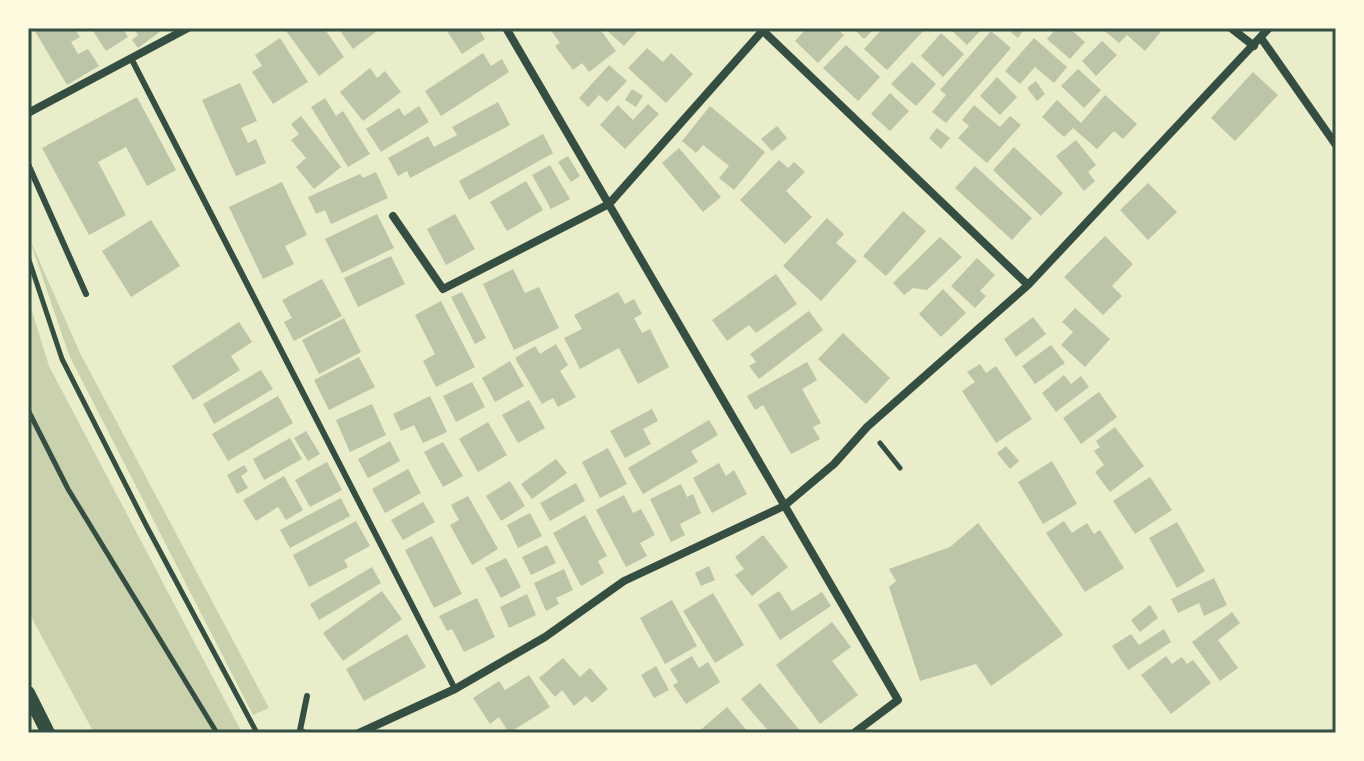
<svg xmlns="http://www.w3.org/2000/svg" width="1364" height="761" viewBox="0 0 1364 761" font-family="'Roboto Condensed',sans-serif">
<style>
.green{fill:#cad2ad}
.building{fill:#bcc5a7}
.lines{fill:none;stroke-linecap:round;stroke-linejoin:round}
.path{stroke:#344e41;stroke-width:5}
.service{stroke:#344e41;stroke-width:6}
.minor{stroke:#344e41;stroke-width:8}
.tertiary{stroke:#344e41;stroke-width:14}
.neatline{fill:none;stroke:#344e41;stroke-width:3}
</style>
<rect width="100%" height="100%" fill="#e9edc9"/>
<!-- green -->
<path class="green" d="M28 235 80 353 269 708 253 715 69 355Z
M28 298 49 366 242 733H94L28 611Z"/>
<!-- building -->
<path class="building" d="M33 28H74L80 37 71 42 78 54 88 49 99 66 67 85Z
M91 28H123L128 37 106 51Z
M133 28H165L138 48 132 40 138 35Z
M284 28H324L344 57 319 76Z
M347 28H381L353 49 341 32Z
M445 28H478L485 39 462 54Z
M556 28H599L616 51 589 72 582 63 573 70 555 46 560 43 552 32Z
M604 28H640L624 46Z
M807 28H836L844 35 818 63 795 41Z
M853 28H875L864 39Z
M883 28H926L887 70 864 49Z
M949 28H983L967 45Z
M1006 28H1025L1018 38Z
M1057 28H1069L1085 42 1070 59 1047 39Z
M1101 28H1164L1145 51 1127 35 1119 43Z
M991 31 1011 48 946 123 932 112 946 95 940 90Z
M941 33 964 54 943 77 921 56Z
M280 38 308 82 273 104 252 72 262 66 255 55Z
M1034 38 1067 67 1054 83 1035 67 1020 84 1005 71Z
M1102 41 1117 55 1096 76 1082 61Z
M846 45 880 77 858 101 823 68Z
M647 48 663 62 671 53 693 74 666 103 628 68Z
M483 53 491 66 502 59 509 72 441 116 425 91Z
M912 62 936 84 916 106 891 84Z
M609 65 627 81 607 102 599 95 588 107 579 98Z
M370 68 377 78 385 71 401 92 363 121 340 92Z
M1078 69 1101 90 1084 108 1061 86Z
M1253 72 1278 95 1235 141 1211 118Z
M997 77 1017 97 1000 115 980 96Z
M1036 81 1045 94 1037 101 1027 88Z
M240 83 257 121 241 128 248 143 256 139 266 163 236 176 202 100Z
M632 89 643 96 636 107 625 100Z
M890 93 909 111 890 131 871 114Z
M1105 95 1137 124 1123 139 1114 131 1097 149 1073 128 1064 137 1042 117 1057 100 1081 123Z
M137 97 176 170 147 186 126 147 98 162 126 215 89 235 42 148Z
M325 98 336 116 343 111 370 154 348 167 311 107Z
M498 102 510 125 410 178 407 171 398 176 388 158 428 136 434 147 457 135 452 127Z
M648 104 659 114 625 149 600 125 618 105 633 120Z
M974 105 1000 127 1010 116 1021 125 987 163 958 138 969 126 962 120Z
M419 106 429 122 381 152 366 129 399 108 404 116Z
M710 106 765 152 734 190 719 178 729 166 703 145 696 153 682 141Z
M301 116 341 167 314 189 296 167 306 158 291 140 299 134 291 124Z
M777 126 787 138 772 151 761 139Z
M937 128 950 138 941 149 929 138Z
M543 134 553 153 469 200 459 181Z
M1076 140 1096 165 1088 172 1095 181 1084 191 1056 156Z
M1014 147 1063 193 1041 216 993 170Z
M679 148 721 197 703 212 662 163Z
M568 156 580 176 571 182 558 162Z
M779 160 788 168 794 162 805 172 786 191 812 217 785 244 740 200Z
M550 165 570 199 551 209 532 175Z
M975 166 1032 218 1012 240 955 188Z
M376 172 388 198 331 224 325 210 316 214 308 197 360 174 363 178Z
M526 181 543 210 507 231 490 202Z
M282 182 307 235 285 246 294 264 263 279 229 207Z
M1148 183 1177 212 1148 240 1120 210Z
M903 211 926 231 886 276 863 256Z
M377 214 394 248 342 273 325 239Z
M455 214 475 249 446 265 427 229Z
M827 218 844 234 836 243 857 261 821 301 783 266Z
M151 220 180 266 131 297 102 251Z
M1105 236 1133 264 1112 286 1122 296 1103 315 1064 277Z
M940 237 962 257 927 290 913 288 904 295 893 283Z
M391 256 405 284 358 307 344 278Z
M977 258 995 275 980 291 986 296 975 308 951 286Z
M513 269 525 293 539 287 559 328 514 350 483 284Z
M776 274 797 304 756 333 749 325 727 341 712 320Z
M322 279 342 316 294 341 284 322 292 318 282 300Z
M943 289 966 313 941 337 919 314Z
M462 292 486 338 475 344 451 297Z
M618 292 625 304 634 299 642 314 634 318 642 333 650 329 669 367 638 384 619 348 580 369 564 338 582 329 574 315Z
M441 301 475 367 436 387 423 361 435 354 415 315Z
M1075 308 1110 339 1085 367 1061 345 1073 332 1062 322Z
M809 311 823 330 759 379 749 366 756 362 750 354Z
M1033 317 1046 334 1016 357 1004 339Z
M344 318 361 352 319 374 302 340Z
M239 322 252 342 231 356 240 370 193 400 172 366Z
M843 333 890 378 866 404 818 359Z
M556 344 568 365 560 371 576 397 558 407 553 398 542 404 515 358 535 346 540 354Z
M1051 345 1065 363 1035 384 1022 366Z
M359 357 375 387 329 410 314 380Z
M510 361 524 386 495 402 482 378Z
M807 362 817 380 802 389 821 423 813 427 820 439 791 454 763 405 755 410 747 396Z
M980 364 986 373 996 366 1032 419 996 443 962 391 975 382 967 372Z
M261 370 273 389 214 424 203 404Z
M1064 375 1071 384 1081 376 1089 387 1056 412 1042 393Z
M472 382 485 407 456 422 443 396Z
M1099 392 1117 417 1081 444 1063 418Z
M278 396 293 423 228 461 212 434Z
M430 396 447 432 423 443 414 425 401 431 393 414Z
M529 400 545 428 518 443 502 415Z
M372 404 386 435 350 452 336 420Z
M652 409 658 421 643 429 651 444 625 458 610 431Z
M709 420 718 435 691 451 698 462 643 494 628 468Z
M488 422 507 455 478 472 459 439Z
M1115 427 1144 466 1110 492 1095 472 1104 465 1094 451 1100 447 1096 441Z
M306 431 320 454 308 461 294 438Z
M290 438 302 459 264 480 253 459Z
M390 441 400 461 368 478 358 459Z
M443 442 463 476 443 487 424 452Z
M1006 446 1019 461 1010 469 997 453Z
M608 448 627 484 600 498 582 462Z
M556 459 567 473 532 499 521 484Z
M1052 461 1077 504 1043 524 1018 482Z
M327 462 342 490 310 507 295 480Z
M719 463 726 476 734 470 747 494 712 513 693 478Z
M244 465 248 471 241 476 248 488 237 494 227 475Z
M408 469 421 493 385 513 372 489Z
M284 476 303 510 286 520 278 507 256 521 243 500Z
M1150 477 1172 510 1135 534 1113 501Z
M510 481 525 506 501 521 486 496Z
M576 483 585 501 550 521 540 503Z
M681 484 687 497 693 494 701 513 680 524 685 535 671 542 650 499Z
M624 495 633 513 641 509 655 535 640 543 647 556 626 567 596 510Z
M468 496 498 549 472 565 450 525 459 520 451 505Z
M341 498 350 516 290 548 280 530Z
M423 502 435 522 403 540 391 520Z
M530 513 542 536 518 548 507 525Z
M585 515 607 556 598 561 604 573 581 586 553 533Z
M356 521 370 546 344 560 348 567 309 587 293 555Z
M1064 521 1072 533 1087 523 1094 534 1100 530 1124 568 1085 592 1046 533Z
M1177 522 1205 571 1177 588 1149 538Z
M978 523 1063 635 991 686 976 664 920 681 889 587 896 581 889 569 950 547Z
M763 535 788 567 752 596 735 575 744 569 735 557Z
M432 536 462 594 434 608 405 550Z
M547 545 556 563 531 575 522 557Z
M506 558 521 587 501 598 485 568Z
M709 566 715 580 701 586 695 573Z
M372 567 381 583 319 620 310 604Z
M564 569 573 590 556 598 559 604 546 611 534 583Z
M1214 578 1227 605 1204 616 1199 603 1178 613 1171 599Z
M382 591 402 619 343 661 323 633Z
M779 591 792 611 822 592 831 606 780 640 758 605Z
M713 593 744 645 715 663 683 611Z
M527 594 536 615 509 628 500 607Z
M477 598 495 637 464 652 452 629 447 631 439 616Z
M672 600 697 646 665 664 640 618Z
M1150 605 1158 618 1140 632 1131 620Z
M1232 612 1240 623 1218 640 1238 668 1220 681 1192 642Z
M832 622 851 647 832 661 858 695 820 724 776 665Z
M1164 629 1171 642 1128 670 1112 646 1131 634 1139 645Z
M407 634 426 667 364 701 346 669Z
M692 656 699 668 708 662 720 682 686 704 673 685 678 682 670 669Z
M1166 656 1172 664 1182 657 1187 664 1193 660 1211 683 1171 714 1141 675Z
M563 658 580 677 590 668 608 689 592 703 586 696 574 706 562 690 555 697 539 678Z
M656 666 669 690 654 698 641 675Z
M529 675 550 707 509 733 499 717 490 724 473 698 499 681 505 690Z
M760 683 802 733H770L741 699Z
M727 707 749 733H697Z"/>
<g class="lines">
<!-- path -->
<path class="path" d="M28 257 62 359 146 525 257 733
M28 410 68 489 217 733
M880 443 900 468"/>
<!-- service -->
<path class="service" d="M131 58 455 689
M28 164 86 294
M305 733 300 730 307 696"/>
<!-- minor -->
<path class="minor" d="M506 28 898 700 854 733
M760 28 1028 285
M1231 28 1254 46
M1261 38 1336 145
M28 113 188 28
M393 216 443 289 609 204 765 28
M359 733 455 689 545 637 624 581 784 506 834 464 867 427 1028 285 1269 28"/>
<!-- tertiary -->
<path class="tertiary" d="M28 693 48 733"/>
</g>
<!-- border -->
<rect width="1364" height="761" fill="none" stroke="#fefae0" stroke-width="60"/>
<rect x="30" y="30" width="1304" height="701" class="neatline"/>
</svg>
